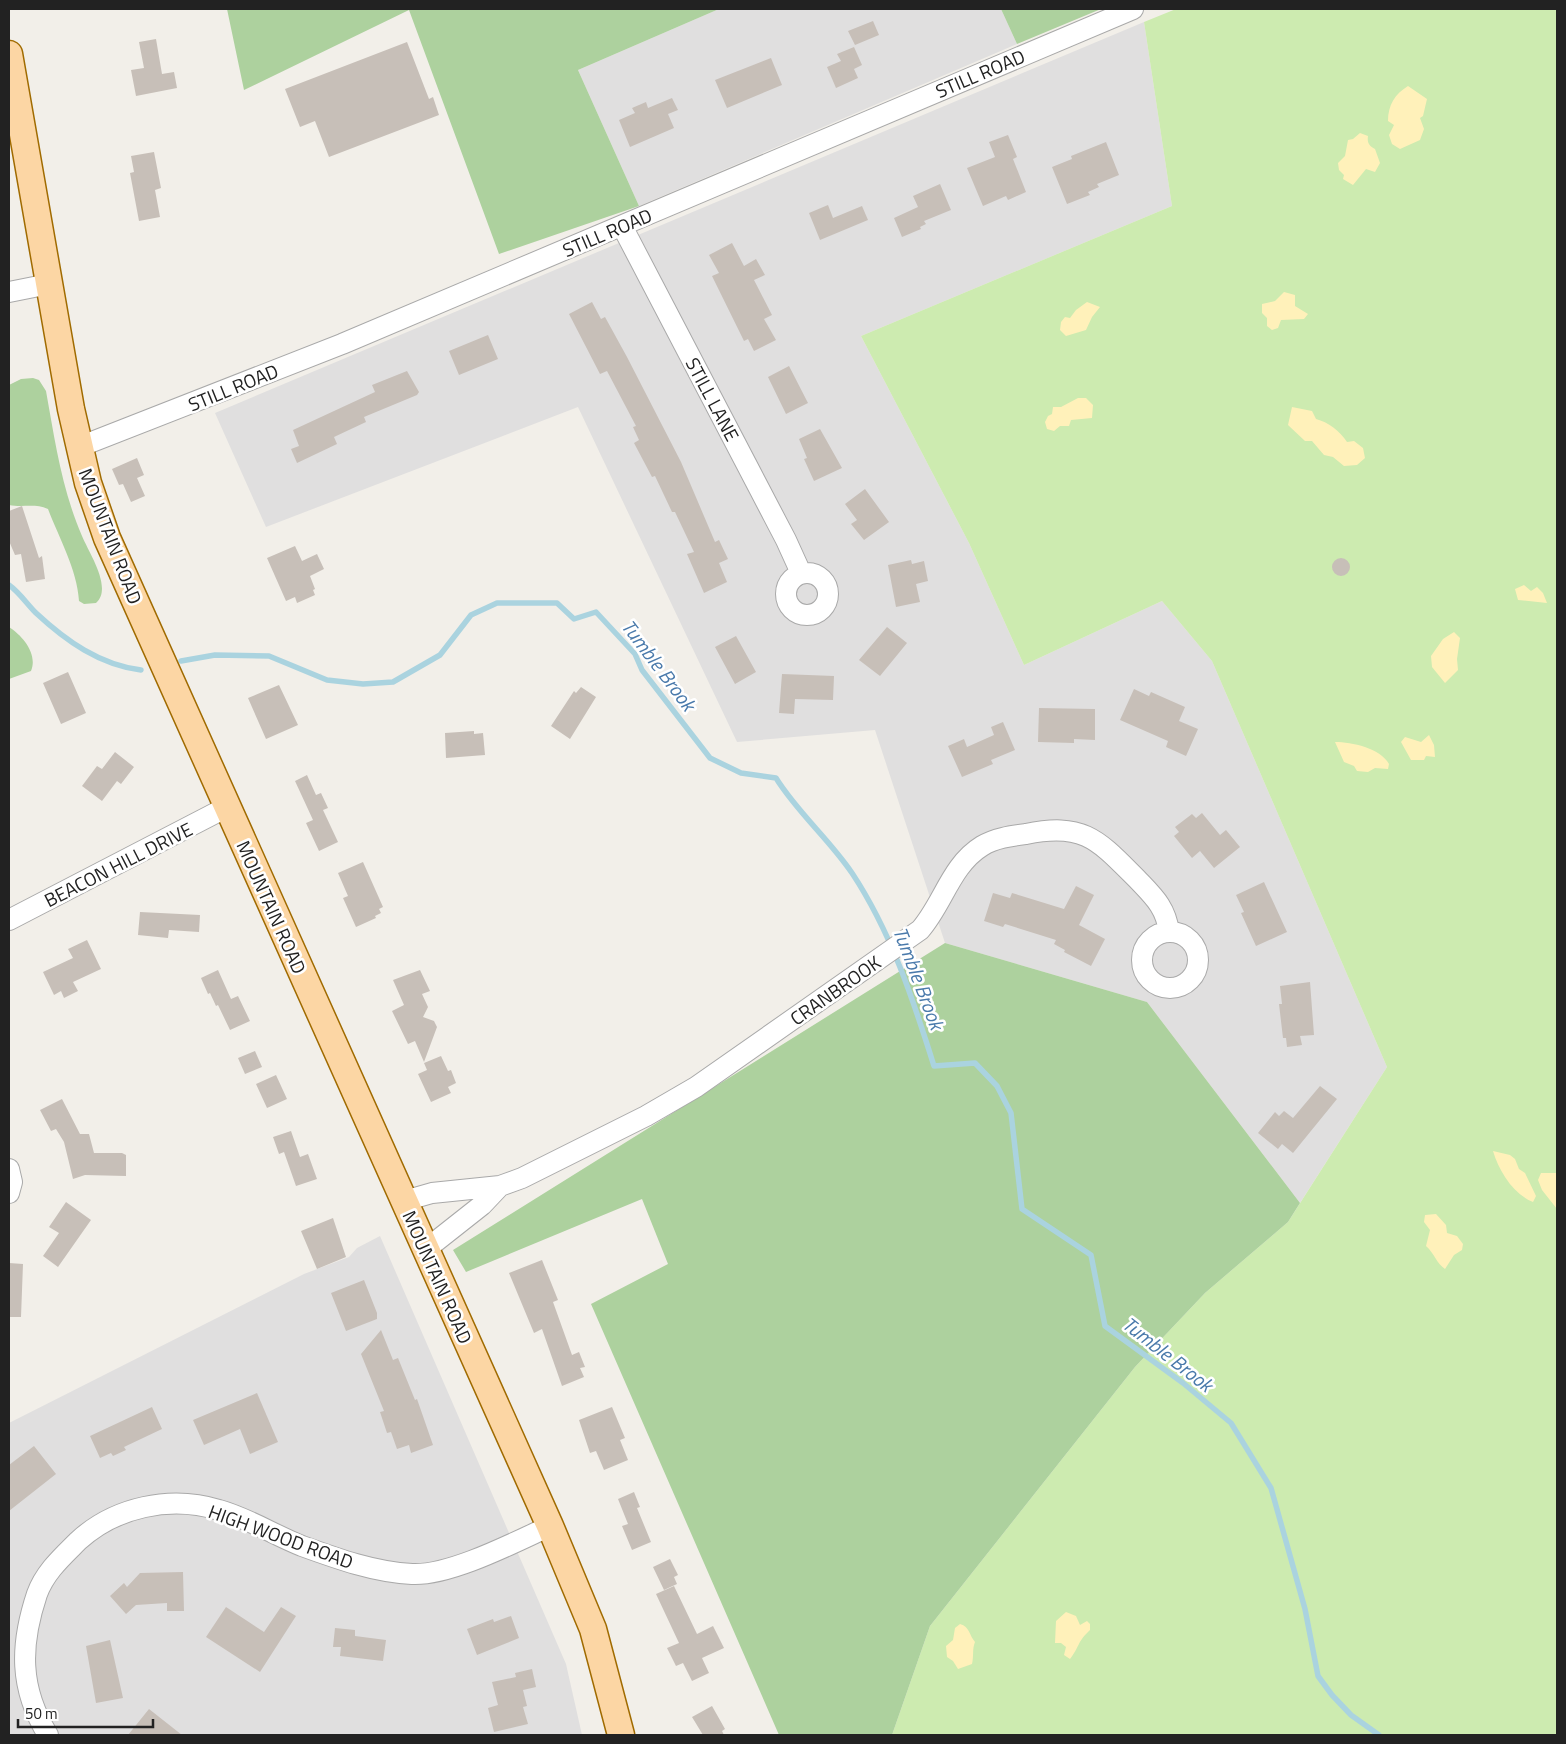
<svg xmlns="http://www.w3.org/2000/svg" width="1566" height="1744" viewBox="0 0 1566 1744" font-family="'Titillium Web',sans-serif">
<style>
.residential{fill:#e0dfdf}
.grass{fill:#cdebb0}
.forest{fill:#add19e}
.sand{fill:#fff1ba}
.lines{fill:none;stroke-linecap:round;stroke-linejoin:round}
.stream{stroke:#aad3df;stroke-width:5.5}
.building{fill:#c7bfb8}
.minor-casing{stroke:#a9a9a9;stroke-width:22}
.major-casing{stroke:#a06b00;stroke-width:29}
.minor{stroke:#fff;stroke-width:20}
.major{stroke:#fcd6a4;stroke-width:26}
.labels{text-anchor:middle;dominant-baseline:central;stroke-width:5;stroke-linejoin:round;paint-order:stroke}
.street-label{font-size:19px;fill:#222;stroke:#fff}
.water-label{font-size:20px;font-style:italic;fill:#4a7aab;stroke:#fff}
</style>
<rect width="100%" height="100%" fill="#f2efe9"/>
<!-- residential -->
<path class="residential" d="M719 9H1001L1017 44 639 206 578 70Z
M1144 22 1172 206 861 336 969 543 1024 665 1162 601 1212 661 1387 1067 1300 1203 1147 1002 945 943 875 730 737 742 578 407 266 527 215 413Z
M380 1236 566 1664 582 1735H9V1423L304 1274 349 1257 357 1248Z"/>
<!-- grass -->
<path class="grass" d="M1176 9H1557V1735H892L930 1626 1135 1367 1205 1293 1288 1222 1387 1067 1212 661 1162 601 1024 665 969 543 861 336 1172 206 1144 22Z"/>
<!-- forest -->
<path class="forest" d="M227 9H719L578 70 639 206 499 254 409 10 244 90Z
M1001 9H1101L1017 44Z
M33 378 39 380 46 391C55 441 62 490 82 536 89 553 113 588 96 603L84 604 79 601C77 569 59 538 48 509 34 503 23 508 9 505V385L21 379Z
M9 627C23 636 38 654 31 671L9 679Z
M945 943 1147 1002 1300 1203 1288 1222 1205 1293 1135 1367 930 1626 892 1735H779L591 1304 668 1264 642 1199 466 1272 453 1250Z"/>
<!-- sand -->
<path class="sand" d="M1408 86 1427 99 1423 116 1420 118 1424 129 1420 140 1400 149 1392 144 1389 135 1394 125 1388 121C1388 105 1395 94 1408 86Z
M1360 133 1368 136C1367 143 1369 146 1375 149L1380 163 1375 172 1366 169 1353 185 1343 179 1344 175 1339 170 1338 163 1345 156 1348 140 1353 139Z
M1284 292 1295 295V306L1308 314 1304 319 1281 320 1278 328 1272 330 1267 326V318L1262 313V304L1275 301Z
M1087 302 1100 307 1092 317 1086 330 1066 336 1060 330 1061 322 1065 317 1070 318 1076 310Z
M1078 398H1086L1093 405 1092 418 1071 420 1069 426H1060L1054 431 1047 429 1045 422 1048 416 1052 414 1053 407H1061Z
M1292 407 1312 411 1316 419C1328 422 1340 431 1347 442L1354 441 1363 448 1365 458 1357 465 1344 466 1333 457 1324 455 1312 441H1305L1288 425Z
M1524 585 1531 591 1537 587 1543 593 1547 603 1518 600 1515 589Z
M1454 632 1460 638 1457 659 1458 670 1445 683 1432 667 1431 656 1443 639Z
M1429 735 1434 745 1435 757 1426 756 1424 760H1411L1401 742 1405 737 1421 742Z
M1335 742C1352 742 1380 748 1389 764L1388 769 1375 768 1368 772 1357 771 1354 766 1344 762Z
M1493 1151 1510 1155 1515 1159 1519 1169 1525 1173 1536 1196 1533 1202C1513 1194 1499 1171 1493 1151Z
M1541 1173H1557V1209L1542 1190 1538 1180Z
M1436 1214 1446 1225 1447 1233 1457 1236 1463 1244 1462 1250 1454 1255 1445 1269C1436 1263 1435 1254 1426 1246L1430 1230 1424 1222 1425 1215Z
M1066 1612 1076 1616 1080 1625 1087 1621 1090 1624V1630C1077 1642 1080 1646 1070 1659L1064 1655 1066 1647 1061 1643H1055L1056 1621Z
M960 1624C970 1627 969 1635 975 1642 972 1649 974 1656 972 1664L958 1669 953 1661 947 1657 946 1646 953 1640 955 1628Z"/>
<g class="lines">
<!-- stream -->
<path class="stream" d="M9 585C19 592 27 604 36 613 66 641 100 665 141 670
M181 661 215 655 269 656 327 680 363 684 393 682 440 655 471 615 497 603H557L574 619 596 612 635 654 642 670 710 758 741 773 776 778C797 812 829 839 852 873 891 932 913 999 934 1066L975 1063 997 1086 1011 1113 1022 1209 1091 1255 1105 1326 1183 1383 1231 1423 1271 1488 1305 1609 1318 1676 1332 1695 1351 1715 1379 1735"/>
</g>
<!-- building -->
<path class="building" d="M873 21 879 35 855 45 848 31Z
M156 39 162 74 174 72 177 88 136 96 131 70 144 68 139 42Z
M407 42 429 99 433 97 439 115 329 157 315 121 300 127 285 89Z
M854 47 862 65 854 69 858 78 836 88 827 67 841 61 837 54Z
M771 58 782 85 727 108 715 80Z
M672 98 678 110 668 114 674 128 630 147 619 120 635 113 632 108 646 102 648 108Z
M1008 135 1017 157 1013 159 1026 192 1008 200 1006 196 983 206 967 168 995 157 989 142Z
M1106 142 1119 175 1097 184 1099 187 1088 192 1090 195 1067 204 1052 167 1072 159 1071 156Z
M154 152 161 188 155 190 160 217 139 221 130 173 134 172 131 156Z
M940 184 951 210 924 221 926 224 920 227 921 229 902 237 894 218 918 207 913 196Z
M828 205 833 218 862 206 868 220 820 240 809 213Z
M732 243 744 266 756 259 765 275 754 280 772 315 764 319 776 340 754 351 748 339 744 341 712 276 719 273 709 255Z
M592 302 601 319 605 317 627 357 681 462 715 542 719 540 728 559 719 563 727 582 704 593 687 554 694 552 675 512H672L655 476 652 477 634 443 639 440 633 427 636 426 607 371 600 374 569 314Z
M488 335 498 359 459 375 449 351Z
M789 366 808 403 786 414 768 377Z
M407 371 419 392 417 395 364 417 366 422 334 437 337 444 297 463 291 449 299 446 293 430 375 392 372 385Z
M820 429 842 468 814 481 804 459 807 458 799 439Z
M137 458 144 475 137 478 145 496 131 502 123 484 119 485 112 469Z
M865 489 889 522 864 540 851 524 857 520 845 504Z
M22 506 39 558 42 556 45 579 26 582 21 554 15 555 9 541V511Z
M295 546 302 561 317 554 324 569 310 576 315 589 313 590 315 595 297 603 295 597 286 601 267 558Z
M1332 567a9 9 0 1 1 18 0a9 9 0 1 1-18 0Z
M911 560 912 564 924 561 928 581 916 584 920 602 896 607 888 565Z
M887 627 907 643 880 676 859 660Z
M736 636 756 672 735 684 715 647Z
M68 672 86 713 61 724 43 683Z
M782 674 834 676 833 700 795 699 794 714 779 713Z
M279 685 298 725 266 739 248 698Z
M581 687 596 697 570 739 551 726 574 691 576 693Z
M1134 689 1149 696 1151 692 1185 707 1179 721 1198 729 1186 756 1166 747 1168 741 1120 720Z
M1039 708 1095 709V740L1074 739V743L1038 742Z
M1003 722 1015 750 991 760 993 764 962 777 948 746 964 739 967 747 994 735 991 727Z
M474 731V734L483 733 485 755 446 758 445 733Z
M115 752 134 767 121 784 117 781 102 801 82 786 97 766 102 769Z
M307 775 316 795 321 793 328 808 323 810 338 842 319 851 306 823 313 820 295 781Z
M1202 813 1220 835 1226 830 1240 847 1214 868 1200 851 1192 858 1174 836 1179 832 1175 827 1192 814 1196 818Z
M363 862 383 907 379 909 381 913 375 916 376 918 356 927 343 898 348 896 338 873Z
M1264 882 1287 932 1256 946 1241 913 1244 912 1236 895Z
M1076 886 1094 895 1079 925 1105 939 1091 966 1064 952 1065 950 1054 944 1056 940 1005 924 1003 927 984 921 993 893 1010 898 1012 893 1064 909Z
M140 912 200 915 199 932 169 930 168 938 138 935Z
M87 940 101 969 73 982 78 991 64 998 61 991 54 995 43 972 73 958 68 949Z
M218 970 231 999 238 996 250 1021 230 1030 218 1005 216 1006 210 993 208 994 201 978Z
M420 970 430 991 422 994 428 1007 423 1017 434 1021 437 1027 424 1062 415 1041 408 1044 392 1011 404 1005 393 980Z
M1310 982 1314 1035 1300 1036 1302 1045 1287 1047 1286 1038H1283L1279 1004H1282L1280 986Z
M255 1051 262 1067 245 1074 238 1058Z
M441 1056 448 1071 451 1070 456 1083 448 1087 451 1093 431 1102 418 1074 427 1070 424 1063Z
M276 1075 287 1099 267 1108 256 1084Z
M1320 1086 1337 1099 1293 1153 1282 1144 1278 1149 1258 1133 1275 1112 1279 1116 1284 1111 1293 1118Z
M62 1099 80 1134H89L94 1153H122L126 1155V1176L85 1175 73 1179 64 1142 56 1129 51 1131 40 1110Z
M291 1131 300 1157 308 1154 317 1179 296 1186 284 1152 279 1154 273 1137Z
M66 1202 91 1220 58 1267 43 1256 59 1233 49 1227Z
M333 1218 346 1257 317 1269 301 1231Z
M542 1260 558 1300 553 1302 572 1355 579 1352 585 1367 580 1368 584 1377 562 1386 542 1329 534 1333 509 1273Z
M9 1263 23 1264 21 1317H9Z
M364 1280 377 1313V1319L346 1331 331 1293Z
M381 1330 393 1360 398 1358 415 1400 417 1399 433 1445 411 1453 409 1445 397 1449 391 1432 387 1433 380 1412 384 1411 361 1354Z
M257 1393 278 1442 250 1454 240 1429 204 1445 193 1420Z
M152 1407 162 1429 124 1447 126 1450 113 1456 111 1453 100 1458 90 1436Z
M612 1407 625 1438 620 1440 628 1460 604 1470 596 1451 590 1453 579 1420Z
M34 1446 56 1474 9 1511V1465Z
M634 1492 640 1507 637 1508 651 1542 632 1550 622 1526 628 1524 618 1499Z
M670 1559 678 1575 674 1577 677 1584 664 1590 653 1567Z
M183 1572 184 1611H167V1603L136 1605 126 1614 110 1596 124 1583 127 1587 140 1573Z
M674 1586 697 1634 713 1626 724 1648 702 1658 709 1673 692 1681 683 1663 676 1666 667 1648 679 1643 656 1594Z
M226 1607 264 1632 281 1607 296 1616 260 1672 206 1637Z
M511 1616 519 1638 477 1655 467 1629 493 1619 494 1622Z
M335 1628 355 1630V1636L386 1640 383 1661 340 1656 341 1647H333Z
M110 1640 123 1698 96 1703 86 1646Z
M532 1669 536 1687 523 1690 527 1706 523 1707 528 1724 494 1732 488 1708 498 1705 492 1682 516 1677 515 1673Z
M712 1706 725 1729 722 1731 724 1735H703L692 1717Z
M149 1709 182 1735H128Z"/>
<g class="lines">
<!-- minor casing -->
<g class="minor-casing">
<path id="minor" d="M622 226 786 540 801 573
M9 292 49 284
M79 447 342 344 1133 9
M786 594a21 21 0 1 1 42 0a21 21 0 1 1-42 0Z
M9 920 227 807
M1142 960a28 28 0 1 1 56 0a28 28 0 1 1-56 0Z
M9 1169 12 1182 9 1193
M404 1201 432 1193 500 1186 522 1178 646 1116 696 1087 920 930C943 904 951 865 982 846 995 838 1011 836 1026 834 1084 822 1098 840 1137 879 1153 896 1166 907 1169 932
M425 1250 482 1205 500 1186
M48 1735C19 1688 20 1645 37 1594 45 1572 62 1557 78 1541 115 1507 170 1495 219 1510 248 1518 274 1535 302 1546 338 1559 374 1572 412 1574 450 1576 515 1542 550 1526"/>
</g>
<!-- major casing -->
<g class="major-casing">
<path id="major" d="M9 54 71 409 88 483 107 538 550 1526 593 1629 621 1735"/>
</g>
<!-- minor -->
<use href="#minor" class="minor"/>
<!-- major -->
<use href="#major" class="major"/>
</g>
<g class="labels">
<!-- street labels -->
<g class="street-label">
<text transform="translate(980 73) rotate(-23)">STILL ROAD</text>
<text transform="translate(607 232) rotate(-23)">STILL ROAD</text>
<text transform="translate(233 387) rotate(-22)">STILL ROAD</text>
<text transform="translate(713 399) rotate(62)">STILL LANE</text>
<text transform="translate(111 536) rotate(69)">MOUNTAIN ROAD</text>
<text transform="translate(118 864) rotate(-27)">BEACON HILL DRIVE</text>
<text transform="translate(272 907) rotate(66)">MOUNTAIN ROAD</text>
<text transform="translate(835 990) rotate(-35)">CRANBROOK</text>
<text transform="translate(438 1277) rotate(66)">MOUNTAIN ROAD</text>
<text transform="translate(281 1536) rotate(20)">HIGH WOOD ROAD</text>
</g>
<!-- water labels -->
<g class="water-label">
<text transform="translate(659 665) rotate(53)">Tumble Brook</text>
<text transform="translate(919 978) rotate(69)">Tumble Brook</text>
<text transform="translate(1168 1354) rotate(38)">Tumble Brook</text>
</g>
</g>
<!-- border -->
<rect width="1566" height="1744" fill="none" stroke="#222222" stroke-width="20"/>
<!-- scale -->
<path d="M18 1719v8h135v-8" fill="none" stroke="#222222" stroke-width="2.5"/>
<text x="25" y="1719" font-size="15" fill="#222222" stroke="#ffffff" stroke-width="4" paint-order="stroke">50 m</text>
</svg>
